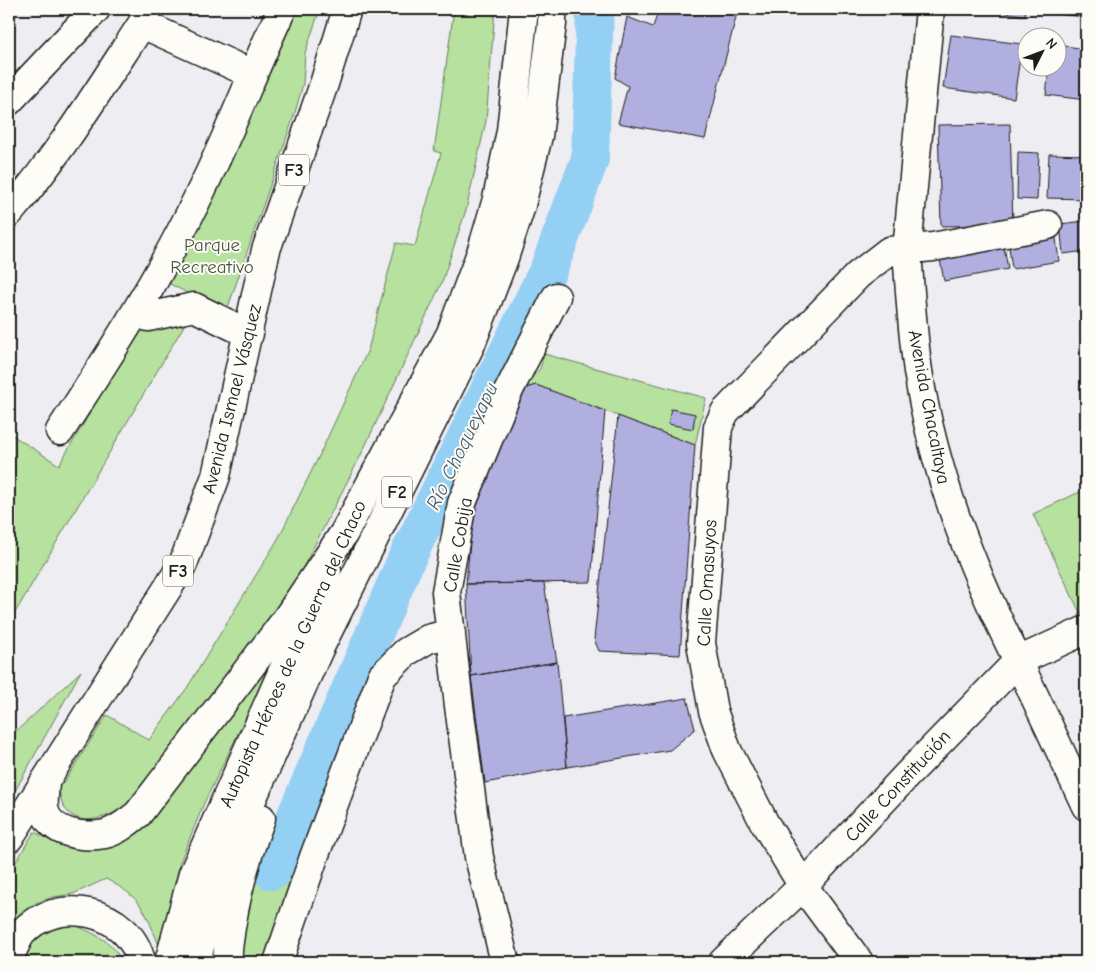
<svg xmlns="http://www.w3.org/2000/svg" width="1095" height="971" viewBox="0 0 1095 971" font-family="'Comic Neue',sans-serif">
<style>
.green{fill:#b6e19e;stroke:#697e5d}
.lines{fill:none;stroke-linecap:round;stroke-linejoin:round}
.river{stroke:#93d0f4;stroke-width:38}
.building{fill:#b0afe0;stroke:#1c1c1c}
.minor-casing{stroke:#1c1c1c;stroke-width:31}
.major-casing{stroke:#1c1c1c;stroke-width:31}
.highway-casing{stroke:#1c1c1c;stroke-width:31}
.minor{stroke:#fdfcf7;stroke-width:28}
.major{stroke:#fdfcf7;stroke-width:28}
.highway{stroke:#fdfcf7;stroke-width:28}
.labels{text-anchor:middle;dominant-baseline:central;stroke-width:4;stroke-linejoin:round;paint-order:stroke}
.shield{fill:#fdfcf7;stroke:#605f5e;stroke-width:1}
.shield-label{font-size:18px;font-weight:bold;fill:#1c1c1c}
.park-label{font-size:19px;fill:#4a5743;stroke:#fdfcf7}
.street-label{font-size:19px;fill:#1c1c1c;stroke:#fdfcf7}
.water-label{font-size:20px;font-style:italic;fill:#465b68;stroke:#fdfcf7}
</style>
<rect width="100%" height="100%" fill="#eeedf2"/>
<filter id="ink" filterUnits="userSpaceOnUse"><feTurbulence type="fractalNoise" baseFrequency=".02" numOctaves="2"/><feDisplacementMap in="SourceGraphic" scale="10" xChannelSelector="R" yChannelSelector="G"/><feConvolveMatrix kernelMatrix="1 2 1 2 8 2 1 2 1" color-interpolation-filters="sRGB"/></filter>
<g filter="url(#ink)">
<!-- green -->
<path class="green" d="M289 9H320L305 53 303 84 294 116 226 313 170 284 182 246Z
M454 9H495L486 121 466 210 442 282 361 455 294 585 135 798C110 822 60 836 59 785L65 781 107 715 149 740 187 688 278 539 319 456 368 350 396 243 415 246 441 153 434 151Z
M189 317 9 623V433L59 465 142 325Z
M544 354 706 398 695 445 536 385 519 390 540 369Z
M1086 489V610L1080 613 1033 514Z
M278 652 205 801 180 862 160 948C145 911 143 898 106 879L73 894 53 897 36 903 20 913 9 926V873L34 832C53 842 72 845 94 847Z
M81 671 9 802V738Z
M256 864 291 876 265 962H239Z
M68 921C87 932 115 939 121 962H21C28 937 46 931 68 921Z"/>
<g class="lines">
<!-- river -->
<path class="river" d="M272 871 406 560 549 268 590 159 595 9"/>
</g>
<!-- building -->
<path class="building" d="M659 9H738L705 139 618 123 628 86 615 78 627 17 653 27Z
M986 9H1026L1025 16Z
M1058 9H1086V17L1057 14Z
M951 35 1022 44 1014 98 943 88Z
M1058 45 1086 49V100L1046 95 1049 68H1058Z
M1010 124 1013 225 941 226 938 125Z
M1018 152 1039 153 1037 200 1017 199Z
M1049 154 1086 155V199L1047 198Z
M1085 221 1086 251 1063 254 1060 224Z
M1055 231 1059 261 1012 269 1008 239Z
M1003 241 1008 269 944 281 939 254Z
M536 385 605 411 591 582 466 584 474 500 519 390Z
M671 409 695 414 693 429 668 424Z
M618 416 695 445 680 655 599 651 594 639Z
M544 583 557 662 471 676 466 584Z
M557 662 567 767 485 783 471 676Z
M687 698 695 729 670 750 567 767 563 718Z"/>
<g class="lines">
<!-- minor casing -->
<g class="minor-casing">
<path id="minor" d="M142 24 252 74
M9 101 96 9
M9 213C59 155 100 88 142 24L148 9
M138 311 148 317 194 307 249 334
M60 431C111 353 162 274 202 189 231 130 254 68 282 9
M278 962 314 857 382 676 406 652 428 639 451 633
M505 962 479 857 459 706 446 592 462 503 506 396 556 297
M723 962 803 886 907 775 1018 661C972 569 934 474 918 371 912 331 910 291 907 250
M859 962 803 886 764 822 727 750 713 711 701 643 718 427 725 412 858 275 889 251 933 247 1048 225"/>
</g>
<!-- major casing -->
<g class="major-casing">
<path id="major" d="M907 250 930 9
M1086 630 1018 661 1086 806
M9 958C13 951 16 941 21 934 55 894 130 909 141 962
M169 962 193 874 327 571"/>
</g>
<!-- highway casing -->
<g class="highway-casing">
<path id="highway" d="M45 781C45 789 43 800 44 808 48 834 84 838 105 834 117 831 128 822 138 814L285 621 344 533 451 333 482 250 497 199 511 131 524 9
M9 838 183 564 216 476 266 250 324 84 347 9
M196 962 216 883 253 797 319 649 471 344 504 258 520 209 538 136 552 24V9
M227 962C230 916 244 861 261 818"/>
</g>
<!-- minor -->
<use href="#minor" class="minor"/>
<!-- major -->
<use href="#major" class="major"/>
<!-- highway -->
<use href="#highway" class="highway"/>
</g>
</g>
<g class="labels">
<!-- shield labels -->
<g class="shield">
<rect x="279" y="154.5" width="30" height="31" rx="4"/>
<rect x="382" y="476.5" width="30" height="31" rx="4"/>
<rect x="163" y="555.5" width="30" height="31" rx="4"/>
</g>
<g class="shield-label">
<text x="294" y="170">F3</text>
<text x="397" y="492">F2</text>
<text x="178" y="571">F3</text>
</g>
<!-- park labels -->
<g class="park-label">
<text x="212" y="245">Parque<tspan x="212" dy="22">Recreativo</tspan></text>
</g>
<!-- street labels -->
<g class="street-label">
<text transform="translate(232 399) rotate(-76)">Avenida Ismael Vásquez</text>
<text transform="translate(929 407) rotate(79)">Avenida Chacaltaya</text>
<text transform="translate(458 545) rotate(-80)">Calle Cobija</text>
<text transform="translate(707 583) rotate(-87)">Calle Omasuyos</text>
<text transform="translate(293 654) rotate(-66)">Autopista Héroes de la Guerra del Chaco</text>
<text transform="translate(898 786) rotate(-47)">Calle Constitución</text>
</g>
<!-- water labels -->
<g class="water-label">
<text transform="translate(462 446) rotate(-64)">Río Choqueyapu</text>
</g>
</g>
<!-- margin -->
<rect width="1095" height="971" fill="none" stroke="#fdfcf7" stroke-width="30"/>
<rect x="15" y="15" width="1065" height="941" fill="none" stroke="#1c1c1c" stroke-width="2" filter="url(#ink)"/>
<!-- north arrow -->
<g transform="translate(1042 52) rotate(48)"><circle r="24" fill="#fdfcf7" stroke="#a3a29f"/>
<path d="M0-4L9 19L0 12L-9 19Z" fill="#1c1c1c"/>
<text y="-8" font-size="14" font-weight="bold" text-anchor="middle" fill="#1c1c1c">N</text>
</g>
</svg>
